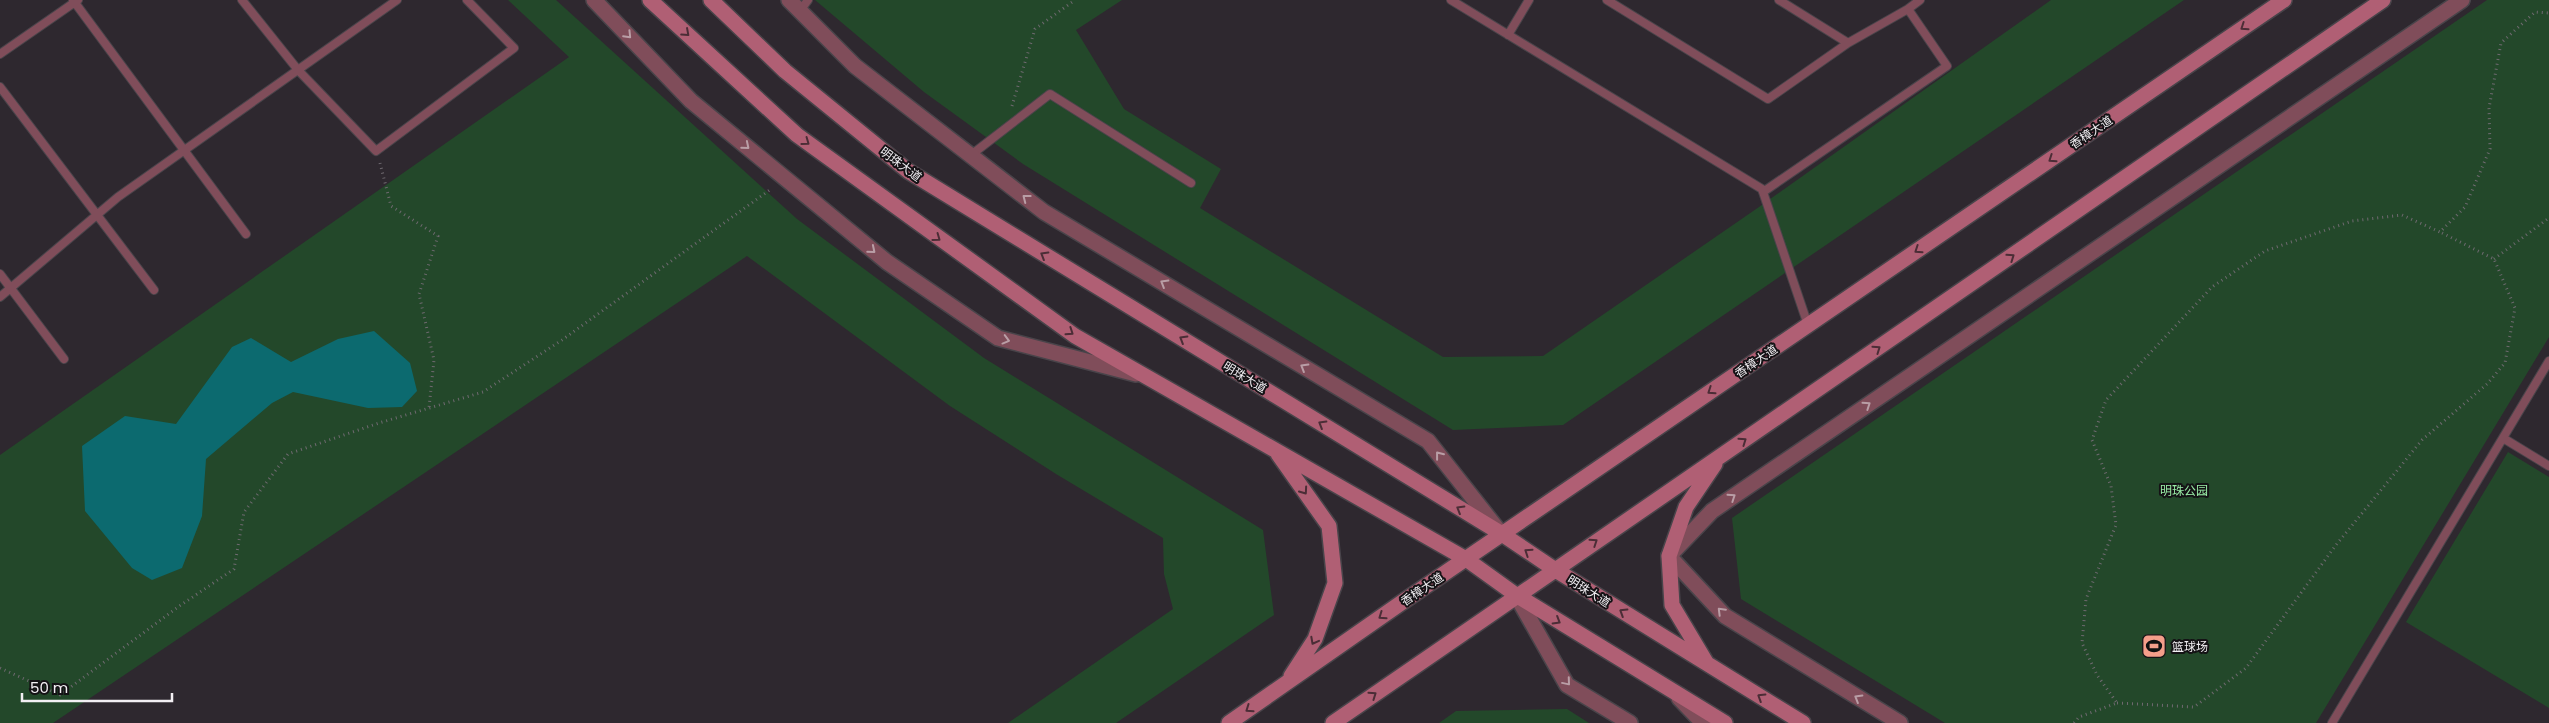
<svg xmlns="http://www.w3.org/2000/svg" width="2549" height="723" viewBox="0 0 2549 723" font-family="Poppins,'Noto Sans SC',sans-serif">
<style>
.green{fill:#23482a}
.water{fill:#0c6a6f}
.lines{fill:none;stroke-linecap:round;stroke-linejoin:round}
.lane-casing{stroke:#49444a;stroke-width:10}
.street-casing{stroke:#49444a;stroke-width:18}
.secondary-casing{stroke:#49444a;stroke-width:18}
.path{stroke:#6f6a70;stroke-width:3;stroke-dasharray:1 4;stroke-linecap:butt}
.lane{stroke:#804d5a;stroke-width:8}
.street{stroke:#804d5a;stroke-width:15}
.secondary{stroke:#b05f74;stroke-width:15}
.oneway{stroke:#4b2d36}
.oneway2{stroke:#b99ea6}
.labels{text-anchor:middle;dominant-baseline:central;stroke-width:4;stroke-linejoin:round;paint-order:stroke}
.street-label{font-size:12px;fill:#f2eff3;stroke:#141215}
.park-label{font-size:12px;fill:#9aeea7;stroke:#141215}
.poi-label{font-size:12px;fill:#f2eff3;stroke:#141215;text-anchor:start}
</style>
<rect width="100%" height="100%" fill="#2e282f"/>
<!-- green -->
<path class="green" d="M508 0H556L797 219 984 358 1263 530 1274 615 1116 723H1008L1173 609 1164 574 1163 538 1056 474 950 406 747 256 53 723H0V455L569 57Z
M815 0H1122L1076 30 1124 109 1221 169 1200 208 1443 357 1543 356 1759 207 2051 0H2184L1563 425 1453 430 1023 164 924 92Z
M2487 0H2549V337L2316 723H1945L1741 599 1732 518Z
M2508 452 2549 477V708L2406 622Z
M1567 709 1589 723H1439L1456 711Z"/>
<!-- water -->
<path class="water" d="M374 331 410 363 417 391 402 407 368 408 293 392 272 403 206 459 202 516 182 568 152 580 132 568 85 511 82 446 125 416 176 424 232 347 251 338 291 362 338 339Z"/>
<g class="lines">
<!-- lane casing -->
<g class="lane-casing">
<path id="lane" d="M73 0 246 234
M242 0 298 70 376 151 514 48 467 0
M1451 0 1762 189 1808 325
M1607 0 1768 99 1848 43 1779 0
M800 11 808 0
M1508 35 1529 0
M1848 43 1908 9
M0 54 78 0
M0 87 154 290
M971 155 1050 94 1191 183
M1763 192 1947 66 1908 9 1920 0
M0 274 64 359
M0 297 118 197 397 0
M2503 438 2549 466
M2332 723 2549 361"/>
</g>
<!-- street casing -->
<g class="street-casing">
<path id="street" d="M594 0 691 101 887 262 998 338 1136 374
M789 0 855 66 1044 212 1428 441 1499 531
M1516 595 1567 685 1630 723
M1679 698 1703 723
M1900 723 1725 616 1669 556 1712 511 2462 0"/>
</g>
<!-- secondary casing -->
<g class="secondary-casing">
<path id="secondary" d="M650 0 797 135 1075 336 1466 559 1516 595 1725 723
M711 0 785 71 908 171 1502 534 1554 569 1803 723
M1278 454 1329 526 1335 583 1315 639 1291 676
M1706 662 1672 605 1669 556 1686 507 1715 464
M1229 723 1401 603 2284 0
M1333 723 2383 0"/>
</g>
<!-- path -->
<path class="path" d="M1012 106 1035 29 1075 0
M380 163 391 206 438 236 419 294 434 360 429 408
M2494 259 2549 218
M0 668 60 695 178 607 234 569 244 512 288 454 379 423 483 392 562 340 771 189
M2117 703 2194 707 2246 668 2336 545 2422 440 2487 384 2505 363 2515 308 2494 259 2440 232
M2074 723 2079 717 2117 703 2097 675 2082 643 2086 599 2116 525 2111 486 2092 440 2106 400 2212 287 2265 251 2352 221 2402 215 2440 232 2465 207 2490 149 2489 108 2501 43 2535 12 2549 13"/>
<!-- lane -->
<use href="#lane" class="lane"/>
<!-- street -->
<use href="#street" class="street"/>
<!-- secondary -->
<use href="#secondary" class="secondary"/>
</g>
<!-- one-way arrows -->
<defs><path id="oneway-chevron" d="M-2-3.5L2.5 0L-2 3.5" fill="none" stroke-width="1.6" stroke-linecap="round" stroke-linejoin="round" transform="scale(1.25)"/></defs>
<g class="oneway">
<use href="#oneway-chevron" transform="translate(2244 27) rotate(146)"/>
<use href="#oneway-chevron" transform="translate(686 33) rotate(42)"/>
<use href="#oneway-chevron" transform="translate(806 142) rotate(36)"/>
<use href="#oneway-chevron" transform="translate(2052 159) rotate(146)"/>
<use href="#oneway-chevron" transform="translate(937 238) rotate(36)"/>
<use href="#oneway-chevron" transform="translate(1918 250) rotate(146)"/>
<use href="#oneway-chevron" transform="translate(1044 255) rotate(-149)"/>
<use href="#oneway-chevron" transform="translate(2011 257) rotate(-35)"/>
<use href="#oneway-chevron" transform="translate(1070 332) rotate(34)"/>
<use href="#oneway-chevron" transform="translate(1183 339) rotate(-149)"/>
<use href="#oneway-chevron" transform="translate(1877 349) rotate(-35)"/>
<use href="#oneway-chevron" transform="translate(1711 391) rotate(146)"/>
<use href="#oneway-chevron" transform="translate(1322 424) rotate(-149)"/>
<use href="#oneway-chevron" transform="translate(1743 441) rotate(-35)"/>
<use href="#oneway-chevron" transform="translate(1304 491) rotate(55)"/>
<use href="#oneway-chevron" transform="translate(1460 509) rotate(-149)"/>
<use href="#oneway-chevron" transform="translate(1594 542) rotate(-34)"/>
<use href="#oneway-chevron" transform="translate(1528 552) rotate(-146)"/>
<use href="#oneway-chevron" transform="translate(1623 612) rotate(-148)"/>
<use href="#oneway-chevron" transform="translate(1382 616) rotate(145)"/>
<use href="#oneway-chevron" transform="translate(1557 621) rotate(31)"/>
<use href="#oneway-chevron" transform="translate(1314 641) rotate(118)"/>
<use href="#oneway-chevron" transform="translate(1373 695) rotate(-35)"/>
<use href="#oneway-chevron" transform="translate(1761 697) rotate(-148)"/>
<use href="#oneway-chevron" transform="translate(1249 709) rotate(145)"/>
</g>
<g class="oneway2">
<use href="#oneway-chevron" transform="translate(628 35) rotate(46)"/>
<use href="#oneway-chevron" transform="translate(746 146) rotate(40)"/>
<use href="#oneway-chevron" transform="translate(1026 198) rotate(-142)"/>
<use href="#oneway-chevron" transform="translate(872 250) rotate(40)"/>
<use href="#oneway-chevron" transform="translate(1164 283) rotate(-149)"/>
<use href="#oneway-chevron" transform="translate(1006 340) rotate(15)"/>
<use href="#oneway-chevron" transform="translate(1304 367) rotate(-149)"/>
<use href="#oneway-chevron" transform="translate(1867 405) rotate(-34)"/>
<use href="#oneway-chevron" transform="translate(1439 455) rotate(-128)"/>
<use href="#oneway-chevron" transform="translate(1732 497) rotate(-34)"/>
<use href="#oneway-chevron" transform="translate(1721 611) rotate(-135)"/>
<use href="#oneway-chevron" transform="translate(1567 682) rotate(50)"/>
<use href="#oneway-chevron" transform="translate(1858 698) rotate(-149)"/>
</g>
<!-- icons -->
<defs>
<g id="stadium-square" transform="scale(1.25)"><rect x="-9" y="-9" width="18" height="18" rx="4" fill="#f49e8a" stroke="#141215"/><path d="M0-5a6.5 5 0 1 0 0 10a6.5 5 0 1 0 0-10ZM-3.5-1.8h7v3.6h-7Z" fill="#111"/></g>
</defs>
<g fill-rule="evenodd">
<use href="#stadium-square" x="2154" y="646"/>
</g>
<g class="labels">
<!-- street labels -->
<g class="street-label">
<text transform="translate(2091 132) rotate(-34)">香樟大道</text>
<text transform="translate(901 164) rotate(37)">明珠大道</text>
<text transform="translate(1756 361) rotate(-34)">香樟大道</text>
<text transform="translate(1245 377) rotate(31)">明珠大道</text>
<text transform="translate(1422 589) rotate(-34)">香樟大道</text>
<text transform="translate(1589 591) rotate(32)">明珠大道</text>
</g>
<!-- park labels -->
<g class="park-label">
<text x="2184" y="490">明珠公园</text>
</g>
<!-- poi labels -->
<g class="poi-label">
<text x="2172" y="646">篮球场</text>
</g>
</g>
<!-- scale -->
<path d="M22 693v8h150v-8" fill="none" stroke="#f2eff3" stroke-width="2.5"/>
<text x="30" y="693" font-size="15" fill="#f2eff3" stroke="#141215" stroke-width="4" paint-order="stroke">50 m</text>
</svg>
